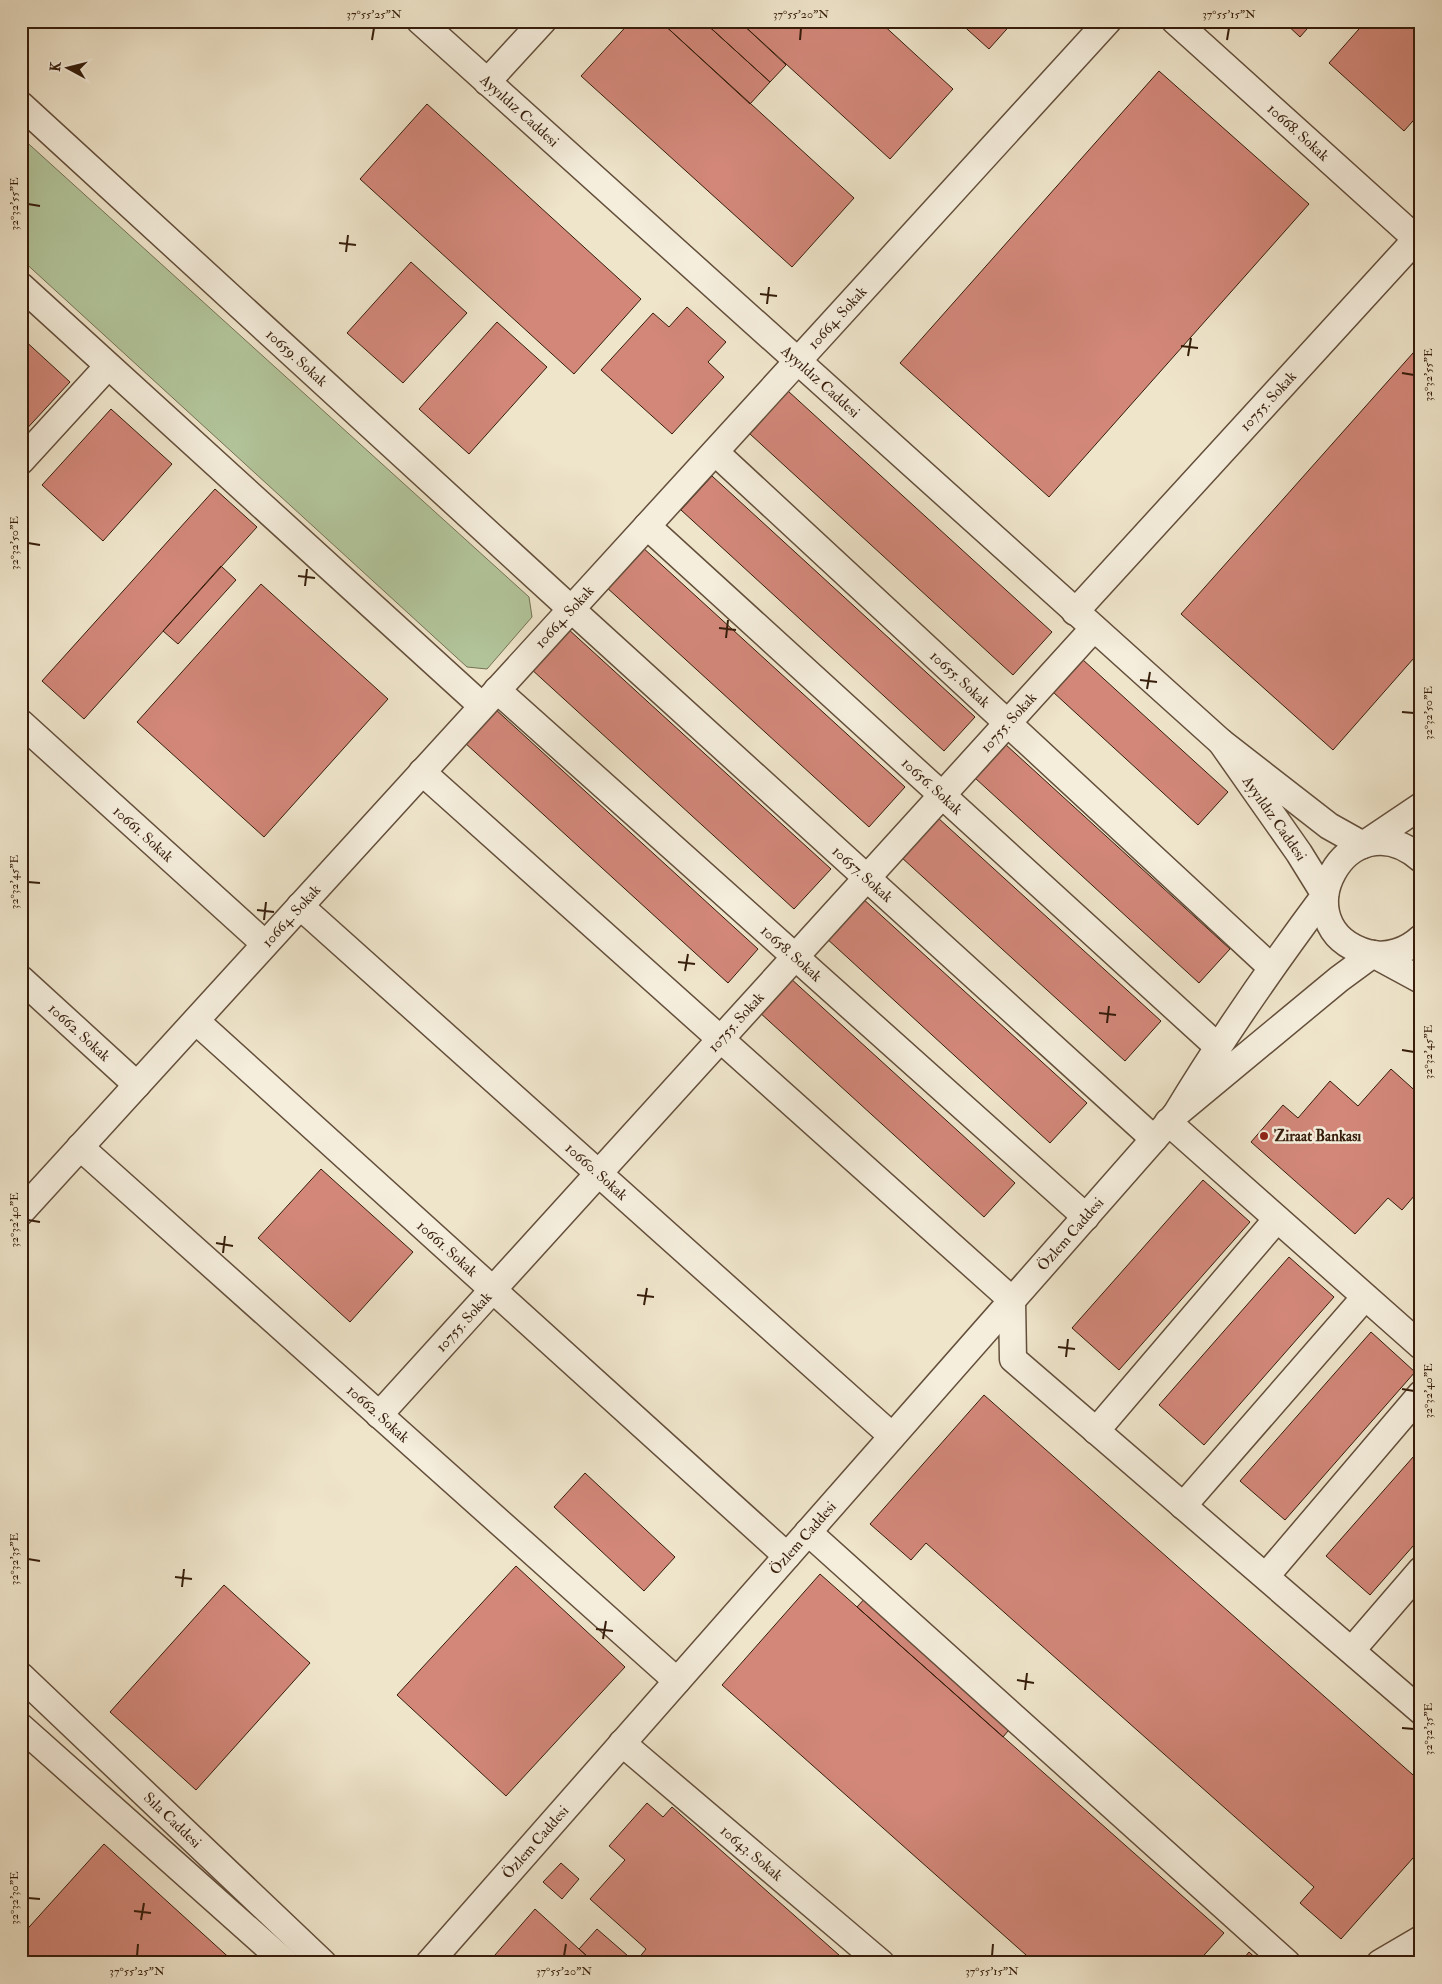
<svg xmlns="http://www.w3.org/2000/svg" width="1442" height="1984" viewBox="0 0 1442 1984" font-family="'IM FELL Double Pica',serif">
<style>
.green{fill:#b3c69c;stroke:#747254}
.building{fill:#d28779;stroke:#361d0b}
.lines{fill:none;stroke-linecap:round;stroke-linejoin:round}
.minor-casing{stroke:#644f3b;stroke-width:29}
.minor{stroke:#f5eedd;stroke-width:26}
.ticks{fill:none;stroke:#361d0b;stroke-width:2}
.poi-dot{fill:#8f2418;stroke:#f5eedd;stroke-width:2}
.labels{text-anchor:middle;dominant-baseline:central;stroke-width:5;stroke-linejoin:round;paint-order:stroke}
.street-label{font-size:15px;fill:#361d0b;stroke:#f5eedd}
.poi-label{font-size:15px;font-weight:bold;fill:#361d0b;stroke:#f5eedd;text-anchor:start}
.neatline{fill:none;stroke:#361d0b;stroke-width:2}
.ticks-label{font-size:12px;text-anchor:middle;fill:#361d0b}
</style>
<rect width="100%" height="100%" fill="#efe5cb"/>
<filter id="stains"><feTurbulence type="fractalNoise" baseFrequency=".004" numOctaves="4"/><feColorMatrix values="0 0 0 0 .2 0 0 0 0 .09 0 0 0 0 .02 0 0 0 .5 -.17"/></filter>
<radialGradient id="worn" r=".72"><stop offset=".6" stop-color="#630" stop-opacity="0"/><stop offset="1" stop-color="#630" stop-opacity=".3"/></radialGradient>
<!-- green -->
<path class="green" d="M21 137 529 597 532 617 487 669 467 667 21 259Z"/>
<!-- building -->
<path class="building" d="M631 21H660L854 198 792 267 581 76Z
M660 21H703L770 82 750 104Z
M703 21H739L786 65 770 82Z
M739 21H879L953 89 890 159Z
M958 21H1014L989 49Z
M1283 21H1314L1300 37Z
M1366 21H1421V112L1404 131 1329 63Z
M1159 71 1309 204 1049 497 900 363Z
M427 104 641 299 574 374 360 179Z
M411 262 467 313 403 383 347 333Z
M687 307 726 342 708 362 724 377 672 434 601 370 653 313 669 327Z
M497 322 547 367 469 454 419 409Z
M21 337 70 382 21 435Z
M1421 344V650L1333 750 1181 614Z
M788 391 1052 632 1013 675 750 434Z
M111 409 172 464 103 541 42 485Z
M712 476 975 717 944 751 681 510Z
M215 489 257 527 84 719 42 681Z
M641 546 905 787 869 827 605 586Z
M221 566 236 580 178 644 163 631Z
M261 584 388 699 264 837 137 722Z
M567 628 831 869 794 909 530 668Z
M1082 659 1228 792 1198 825 1053 692Z
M494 708 758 949 728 983 464 742Z
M1005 744 1230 949 1199 983 975 778Z
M937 817 1161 1021 1125 1061 901 857Z
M861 897 1087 1103 1050 1143 825 937Z
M789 977 1015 1183 984 1217 758 1011Z
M1391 1069 1421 1096V1188L1402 1210 1388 1198 1355 1234 1251 1142 1283 1105 1298 1118 1330 1081 1358 1106Z
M321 1169 413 1252 350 1322 258 1238Z
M1203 1180 1250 1222 1119 1370 1072 1328Z
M1289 1257 1334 1297 1204 1445 1159 1405Z
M1371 1332 1415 1372 1285 1520 1240 1481Z
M984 1395 1421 1782V1849L1341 1939 1300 1903 1314 1887 926 1543 911 1560 870 1524Z
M1421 1448V1537L1370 1595 1326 1556Z
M585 1473 675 1557 644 1591 554 1507Z
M516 1566 625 1667 506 1796 397 1695Z
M820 1574 1224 1933 1197 1963H1035L722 1685Z
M224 1585 310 1663 196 1790 110 1712Z
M867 1596 1013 1725 1003 1737 857 1607Z
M1421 1620V1636L1413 1629Z
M647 1803 663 1817 672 1807 848 1963H635L646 1949 590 1899 625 1860 609 1846Z
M104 1844 235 1963H27L21 1958V1936Z
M561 1863 579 1879 562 1899 543 1882Z
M535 1909 579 1949 595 1963H488Z
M597 1929 635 1962V1963H595L579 1949Z
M1249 1952 1261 1963H1240Z"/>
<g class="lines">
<!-- minor casing -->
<g class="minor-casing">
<g id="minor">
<path id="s1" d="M420 21 1221 742"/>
<path id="s2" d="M1175 21 1421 243"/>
<path d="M487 82 543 21"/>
<path id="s3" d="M21 105 571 609 1154 1139"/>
<path d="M21 286 482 706"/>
<path id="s4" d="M715 452 1271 967"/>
<path d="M21 461 108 366"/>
<path id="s5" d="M647 526 1217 1046"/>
<path id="s6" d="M1075 612 1421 234"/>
<path id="s7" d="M497 690 1086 1217"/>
<path id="s8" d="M21 723 265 944"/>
<path d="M422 772 1012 1300 1013 1359 1421 1711"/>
<path id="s9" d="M1421 806 1363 845 1329 826 1221 742 1299 853 1325 895C1272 966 1222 1038 1176 1114L1339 979 1373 954 1421 980"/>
<path d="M1421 859C1348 795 1277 927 1368 953 1387 958 1407 951 1421 938"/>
<path id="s10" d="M300 906 892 1436"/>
<path id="s11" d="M21 979 137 1085"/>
<path id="s12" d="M196 1021 787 1556"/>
<path d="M1168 1122 1421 1346"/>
<path id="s13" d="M80 1147 677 1681"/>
<path id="s14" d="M21 1212 1108 21"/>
<path id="s15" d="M379 1415 1094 628"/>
<path d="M1096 1431 1277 1219"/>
<path d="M1183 1506 1365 1297"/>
<path d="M808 1532 1287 1963"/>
<path d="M1266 1576 1421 1394"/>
<path d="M1352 1650 1421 1570"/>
<path id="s16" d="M21 1676 323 1963"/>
<path d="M21 1727 286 1963"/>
<path id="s17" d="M622 1743 881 1963"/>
<path id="s18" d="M429 1963 1176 1114"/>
<path d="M1380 1963 1421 1939"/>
</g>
</g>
<!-- minor -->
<use href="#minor" class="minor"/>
</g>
<!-- ticks -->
<path class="ticks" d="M372 40 374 28M800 40 801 28M1227 40 1229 28M28 204 40 206M339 243 356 245M346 252 348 235M760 294 777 296M767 304 769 287M1181 346 1198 348M1188 356 1191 338M1402 373 1414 375M28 543 40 545M298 576 315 578M305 586 307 569M719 628 736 630M726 638 728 620M1140 680 1157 682M1147 689 1150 672M1402 712 1414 713M28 882 40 883M257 910 274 912M264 920 266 902M678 962 695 964M685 971 688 954M1099 1013 1116 1015M1107 1023 1109 1006M1402 1050 1414 1052M28 1220 40 1222M216 1243 233 1246M223 1253 225 1236M637 1295 654 1297M644 1305 647 1288M1058 1347 1075 1349M1066 1357 1068 1339M1402 1389 1414 1391M28 1559 40 1561M175 1577 192 1579M182 1587 184 1569M596 1629 613 1631M603 1639 606 1621M1017 1680 1034 1683M1025 1690 1027 1673M1402 1728 1414 1729M28 1898 40 1899M134 1911 151 1913M141 1920 144 1903M137 1956 138 1944M564 1956 566 1944M992 1956 993 1944"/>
<!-- markers -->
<circle class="poi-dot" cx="1264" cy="1136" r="5"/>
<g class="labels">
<!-- street labels -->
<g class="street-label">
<text stroke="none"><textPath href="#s1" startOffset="134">Ayyıldız Caddesi</textPath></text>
<text stroke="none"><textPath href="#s2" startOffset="166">10668. Sokak</textPath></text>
<text stroke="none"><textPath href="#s14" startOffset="1211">10664. Sokak</textPath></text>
<text stroke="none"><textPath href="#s3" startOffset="374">10659. Sokak</textPath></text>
<text stroke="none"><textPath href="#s1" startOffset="539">Ayyıldız Caddesi</textPath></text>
<text stroke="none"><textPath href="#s6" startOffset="286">10755. Sokak</textPath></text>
<text stroke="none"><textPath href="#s14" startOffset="806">10664. Sokak</textPath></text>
<text stroke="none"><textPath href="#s4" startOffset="334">10655. Sokak</textPath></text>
<text stroke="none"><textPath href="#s15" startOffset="936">10755. Sokak</textPath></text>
<text stroke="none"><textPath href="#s5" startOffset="386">10656. Sokak</textPath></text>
<text stroke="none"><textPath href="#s9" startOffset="339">Ayyıldız Caddesi</textPath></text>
<text stroke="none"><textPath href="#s8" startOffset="165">10661. Sokak</textPath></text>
<text stroke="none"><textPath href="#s3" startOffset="1140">10657. Sokak</textPath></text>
<text stroke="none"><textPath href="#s14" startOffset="401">10664. Sokak</textPath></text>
<text stroke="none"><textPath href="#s7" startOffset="395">10658. Sokak</textPath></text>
<text stroke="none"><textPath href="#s15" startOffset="531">10755. Sokak</textPath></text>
<text stroke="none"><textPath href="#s11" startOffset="79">10662. Sokak</textPath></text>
<text stroke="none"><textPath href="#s10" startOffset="398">10660. Sokak</textPath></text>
<text stroke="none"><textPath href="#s18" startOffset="971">Özlem Caddesi</textPath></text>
<text stroke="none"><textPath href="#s12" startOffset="339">10661. Sokak</textPath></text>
<text stroke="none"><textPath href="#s15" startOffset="126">10755. Sokak</textPath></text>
<text stroke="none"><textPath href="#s13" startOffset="400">10662. Sokak</textPath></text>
<text stroke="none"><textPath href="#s18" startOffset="566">Özlem Caddesi</textPath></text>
<text stroke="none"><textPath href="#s16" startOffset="209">Sıla Caddesi</textPath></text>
<text stroke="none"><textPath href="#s18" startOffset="161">Özlem Caddesi</textPath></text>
<text stroke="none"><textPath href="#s17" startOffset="170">10643. Sokak</textPath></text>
</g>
<!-- poi labels -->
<g class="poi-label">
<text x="1274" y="1136">Ziraat Bankası</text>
</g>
</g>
<!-- margin -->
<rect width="1442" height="1984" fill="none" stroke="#efe5cb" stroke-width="55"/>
<!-- north arrow -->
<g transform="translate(68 68) rotate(277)" stroke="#f5eedd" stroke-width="4" paint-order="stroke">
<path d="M0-4L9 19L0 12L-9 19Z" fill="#361d0b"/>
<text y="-8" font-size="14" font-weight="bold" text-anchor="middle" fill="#361d0b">K</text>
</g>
<rect x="28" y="28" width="1386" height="1928" class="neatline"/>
<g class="ticks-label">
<text x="374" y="18">37°55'25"N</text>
<text x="801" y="18">37°55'20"N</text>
<text x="1229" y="18">37°55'15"N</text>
<text transform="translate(14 204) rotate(-90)" y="4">32°32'55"E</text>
<text transform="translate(1428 375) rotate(-90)" y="4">32°32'55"E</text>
<text transform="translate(14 543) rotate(-90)" y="4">32°32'50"E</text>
<text transform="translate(1428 713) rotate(-90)" y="4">32°32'50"E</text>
<text transform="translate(14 882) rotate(-90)" y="4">32°32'45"E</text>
<text transform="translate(1428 1052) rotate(-90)" y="4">32°32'45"E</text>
<text transform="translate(14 1220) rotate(-90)" y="4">32°32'40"E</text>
<text transform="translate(1428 1391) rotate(-90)" y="4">32°32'40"E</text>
<text transform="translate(14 1559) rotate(-90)" y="4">32°32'35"E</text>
<text transform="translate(1428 1729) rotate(-90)" y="4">32°32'35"E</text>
<text transform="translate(14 1898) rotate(-90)" y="4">32°32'30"E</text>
<text x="137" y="1975">37°55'25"N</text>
<text x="564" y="1975">37°55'20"N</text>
<text x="992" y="1975">37°55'15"N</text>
</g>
<rect width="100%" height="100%" filter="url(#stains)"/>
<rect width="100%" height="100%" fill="url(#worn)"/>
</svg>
